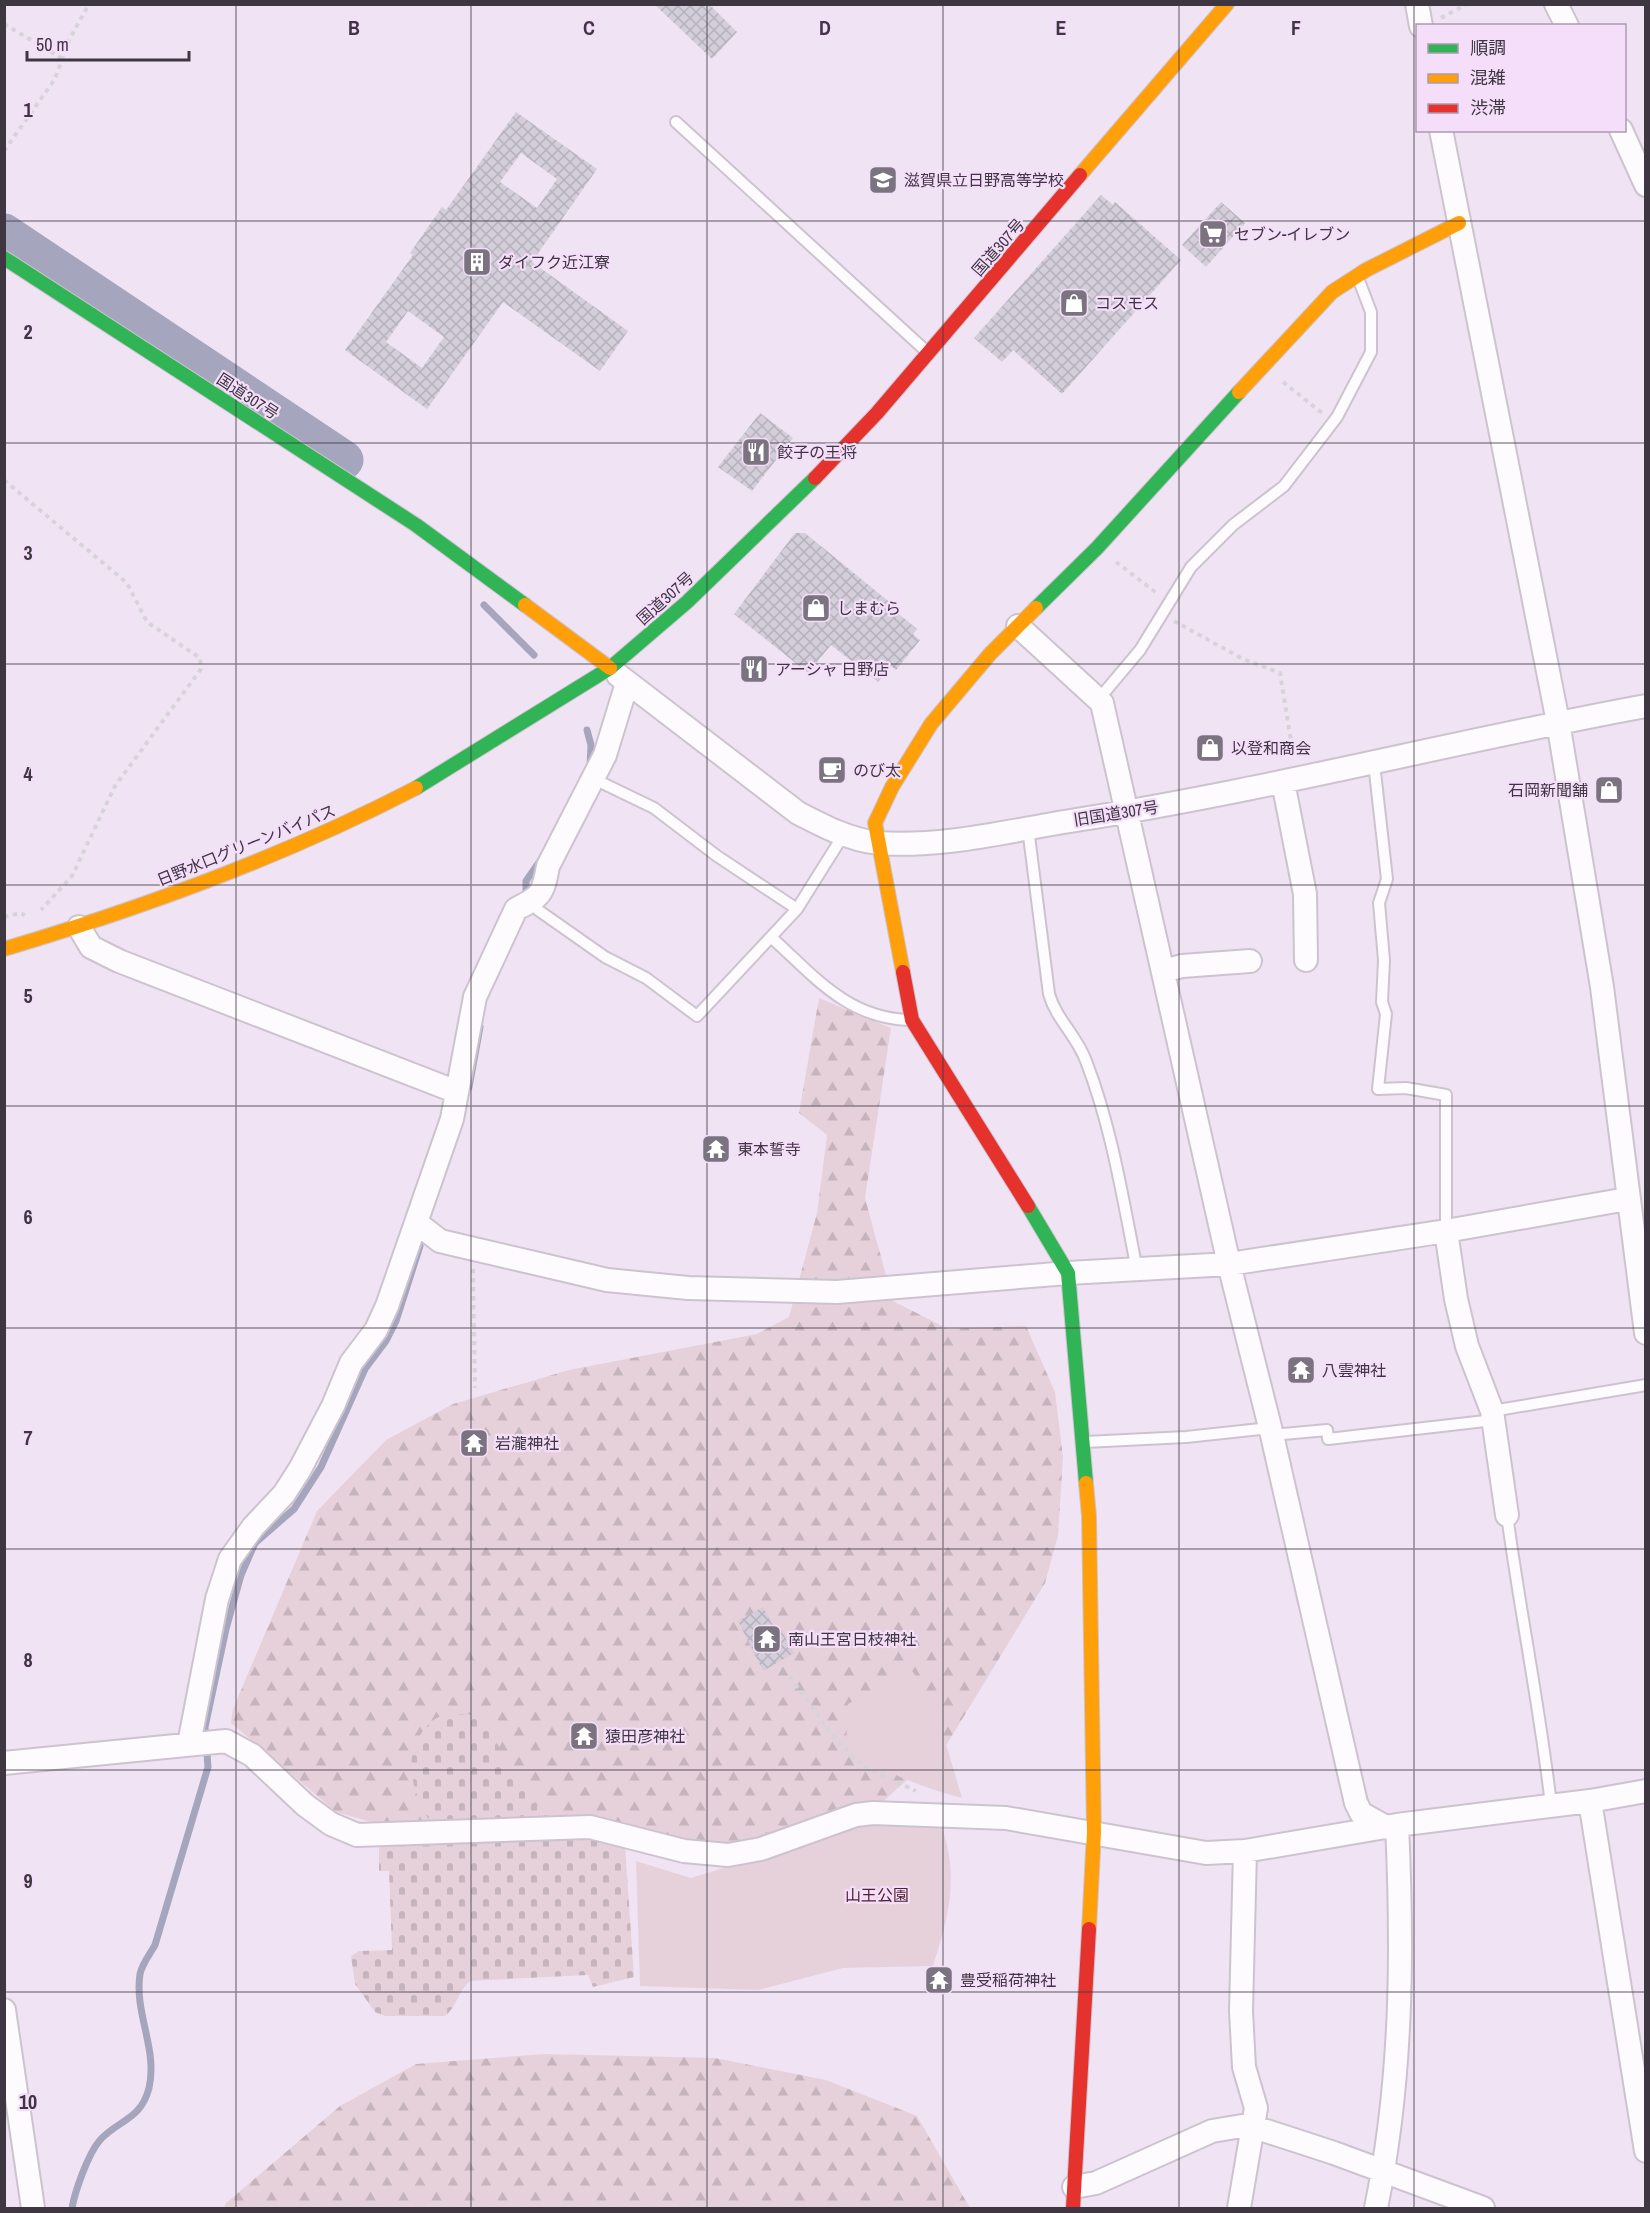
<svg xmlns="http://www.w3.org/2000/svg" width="1650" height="2213" viewBox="0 0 1650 2213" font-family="'Archivo Narrow','Noto Sans JP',sans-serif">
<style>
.forest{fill:url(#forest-firs)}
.cemetery{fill:url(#cemetery-stones)}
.park{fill:#e6d1db}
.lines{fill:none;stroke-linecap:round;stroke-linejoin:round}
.stream{stroke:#a5a6be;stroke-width:7}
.river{stroke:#a5a6be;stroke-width:39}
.building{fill:url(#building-cross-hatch);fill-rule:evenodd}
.lane-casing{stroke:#cdc3cf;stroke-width:14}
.street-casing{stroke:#cdc3cf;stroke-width:26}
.fast-casing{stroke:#cdc3cf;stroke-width:16}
.slow-casing{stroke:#cdc3cf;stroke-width:16}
.jam-casing{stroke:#cdc3cf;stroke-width:16}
.path{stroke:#d7d4d9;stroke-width:4;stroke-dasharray:4.5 4.5;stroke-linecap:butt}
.lane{stroke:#fdfbfd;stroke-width:10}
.street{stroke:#fdfbfd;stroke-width:22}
.fast{stroke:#30b455;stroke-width:14}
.slow{stroke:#ff9f0a;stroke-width:14}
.jam{stroke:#e5322d;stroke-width:14}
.grid{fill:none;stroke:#3e3641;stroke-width:1.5;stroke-opacity:0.55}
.labels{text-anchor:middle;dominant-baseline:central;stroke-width:4.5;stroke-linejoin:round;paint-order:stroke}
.poi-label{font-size:16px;fill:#3e3641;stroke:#f4defa;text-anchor:start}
.street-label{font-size:16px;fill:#3e3641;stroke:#f4defa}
.park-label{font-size:16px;fill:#50212e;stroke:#f4defa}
.grid-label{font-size:20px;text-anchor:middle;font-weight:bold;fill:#3e3641;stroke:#f4defa;stroke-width:4.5;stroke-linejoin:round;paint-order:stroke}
</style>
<defs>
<pattern id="forest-firs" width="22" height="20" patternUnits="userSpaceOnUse" patternTransform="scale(1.5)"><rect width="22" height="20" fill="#e6d1db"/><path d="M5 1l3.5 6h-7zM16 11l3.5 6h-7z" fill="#c6b4bd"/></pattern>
<pattern id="cemetery-stones" width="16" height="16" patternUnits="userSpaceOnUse" patternTransform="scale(1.5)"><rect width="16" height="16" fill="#e6d1db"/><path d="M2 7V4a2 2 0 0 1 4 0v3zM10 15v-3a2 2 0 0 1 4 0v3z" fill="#c6b4bd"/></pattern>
<pattern id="building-cross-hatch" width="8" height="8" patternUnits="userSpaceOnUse" patternTransform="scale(1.5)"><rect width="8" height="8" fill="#d4cdda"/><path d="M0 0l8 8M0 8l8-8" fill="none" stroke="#b7b1bc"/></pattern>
</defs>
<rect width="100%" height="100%" fill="#f0e4f4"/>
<!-- forest -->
<path class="forest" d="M819 998 891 1028 865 1198 893 1301 948 1329 1026 1326 1055 1392 1063 1457 1058 1536 1045 1583 947 1744 877 1807 849 1808 744 1843 701 1847 579 1818 371 1822 336 1812 231 1723 233 1709 317 1511 386 1440 453 1404 569 1370 757 1334 789 1317 817 1213 827 1135 799 1113Z
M544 2054 715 2058 826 2080 917 2116 970 2208H224L226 2203 340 2106 416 2064Z"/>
<!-- cemetery -->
<path class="cemetery" d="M483 1715C503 1753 516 1792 552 1818L433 1826C414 1798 401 1759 423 1731 428 1725 433 1719 441 1716 453 1712 471 1715 483 1715Z
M588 1834 625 1846 634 1977 593 1987 588 1975 470 1981C458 1991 457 2007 445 2016H385L375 2012 355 1984 351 1956 359 1951 392 1950 389 1871H379V1848L388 1842Z"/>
<!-- park -->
<path class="park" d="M912 1671 933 1700 962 1798C920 1787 880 1771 846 1746L848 1704Z
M874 1821 942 1827C959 1880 949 1915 933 1966L843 1968 758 1990 640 1986 636 1861 691 1878Z"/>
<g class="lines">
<!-- stream -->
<path class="stream" d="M484 605 534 655
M587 730 591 745 590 767
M526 899V881L542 858
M469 1087 480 1027
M72 2208C75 2191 88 2154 100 2140 118 2120 141 2120 149 2088 158 2049 134 2013 140 1974 142 1964 150 1954 155 1945L208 1767 205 1727 226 1629 241 1575 255 1543 294 1509 321 1467 365 1369 386 1341 396 1321 420 1246"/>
<!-- river -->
<path class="river" d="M4 233 344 460"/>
</g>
<!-- building -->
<path class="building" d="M654 4H709L737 32 712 59Z
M516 112 597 169 532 262 628 331 600 371 503 302 427 409 345 350 413 255 410 253 442 207 446 210ZM521 153 557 179 537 208 500 182ZM408 311 444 337 422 368 386 342Z
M1101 195 1113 205 1115 202 1181 260 1062 394 1013 350 1002 362 974 338Z
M1221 202 1245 223 1206 267 1182 245Z
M760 413 793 438 752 491 718 467Z
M795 533H805L893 605 894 610 917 629 913 634 920 640 896 670 891 666 878 682 831 645 808 673 734 614Z
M484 1432 488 1453 464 1457 462 1434Z
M763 1607 776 1631 780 1628 794 1653 763 1671 738 1621Z"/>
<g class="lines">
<!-- lane casing -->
<g class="lane-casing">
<path id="lane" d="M676 122 926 351
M1098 700 1140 650 1191 567 1233 525 1284 486 1337 417 1371 352V312L1358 278
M1374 763 1387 879 1379 903 1384 960 1382 1002 1386 1014 1378 1089 1406 1088 1446 1095V1231
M594 779 654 808 717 856 797 909
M1028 828 1049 994C1056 1019 1077 1036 1086 1061 1112 1128 1123 1200 1137 1270
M535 901 538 910 605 957 646 978 697 1016 797 909 844 834
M772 938C814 976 847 1018 909 1020
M1492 1411 1646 1385
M1272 1435 1327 1430 1328 1439 1494 1420
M1085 1442 1186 1437 1270 1428
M1507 1515C1520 1612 1540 1708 1551 1805"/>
</g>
<!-- street casing -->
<g class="street-casing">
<path id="street" d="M1417 4 1421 26
M1556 4 1567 26
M1441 130 1558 722 1602 987 1646 1333
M1621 130 1646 185
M1018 626 1102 703 1229 1264 1272 1435 1356 1803 1361 1813 1388 1828
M618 675 798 813C823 826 850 840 878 843 944 848 1012 830 1076 820 1268 790 1455 741 1646 706
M1283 782 1305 894 1306 960
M79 927 91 947 119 961 457 1092
M1164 971 1182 966 1250 961
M417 1223 440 1241 607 1280 688 1288 837 1292 1068 1273 1229 1264 1446 1231 1627 1199
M1446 1231 1456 1299 1467 1346 1492 1411 1507 1515
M189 1744 217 1599 230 1559 253 1527 284 1494 300 1469 333 1406 351 1363 376 1330 387 1306 452 1119 475 997 516 909C540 897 543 895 548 866L605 755 627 683
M4 1763 226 1741 252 1755 305 1805 331 1824 357 1835 590 1827 684 1851 728 1855 761 1849 856 1815 873 1813 1006 1818 1206 1853 1245 1851 1397 1825 1590 1801 1646 1791
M1590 1801 1646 2151
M4 2010 33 2208
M1074 2187 1096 2183 1212 2131 1248 2125 1334 2153 1483 2208
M1239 2208 1256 2108 1244 2067 1241 2011 1245 1851
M1376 2208C1402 2081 1403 1954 1397 1825"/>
</g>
<!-- fast casing -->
<g class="fast-casing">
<path id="fast" d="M4 258 416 525 525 605
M1036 608 1097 548 1239 392
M416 788 610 668 687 602 815 478
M1028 1206 1068 1273 1086 1483"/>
</g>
<!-- slow casing -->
<g class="slow-casing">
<path id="slow" d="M1080 175 1227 4
M1239 392 1332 292 1366 270 1459 223
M525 605 610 668
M4 949C146 907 285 856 416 788
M903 972 875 823 892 787 931 724 990 654 1036 608
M1086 1483 1089 1516 1094 1832 1089 1929"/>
</g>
<!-- jam casing -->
<g class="jam-casing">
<path id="jam" d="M815 478 877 413 1080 175
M903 972 912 1020 1028 1206
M1073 2208 1089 1929"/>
</g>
<!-- path -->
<path class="path" d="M1441 18 1467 4
M4 24 63 59
M4 151 55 79 69 40 89 4
M1283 382 1322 413
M4 480 127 583 147 622 200 658 201 669 115 786 72 876 41 910
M1116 562 1158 594
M1174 621 1243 659 1280 673 1294 759
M4 917 20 913 25 915
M473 1269 475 1388
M790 1677 838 1742 866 1768 916 1791"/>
<!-- lane -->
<use href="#lane" class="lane"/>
<!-- street -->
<use href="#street" class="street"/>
<!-- fast -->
<use href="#fast" class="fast"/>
<!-- slow -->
<use href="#slow" class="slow"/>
<!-- jam -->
<use href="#jam" class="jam"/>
</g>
<!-- grid -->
<path class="grid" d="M236 4V2208M471 4V2208M707 4V2208M943 4V2208M1179 4V2208M1414 4V2208M4 221H1646M4 443H1646M4 664H1646M4 885H1646M4 1106H1646M4 1328H1646M4 1549H1646M4 1770H1646M4 1992H1646"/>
<!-- icons -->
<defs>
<g id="school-square" transform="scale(1.5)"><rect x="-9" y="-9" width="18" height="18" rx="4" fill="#7c7380" stroke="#f4defa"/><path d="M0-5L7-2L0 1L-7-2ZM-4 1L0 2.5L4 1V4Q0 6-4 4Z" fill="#fff"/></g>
<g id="supermarket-square" transform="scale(1.5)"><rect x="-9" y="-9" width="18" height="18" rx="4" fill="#7c7380" stroke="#f4defa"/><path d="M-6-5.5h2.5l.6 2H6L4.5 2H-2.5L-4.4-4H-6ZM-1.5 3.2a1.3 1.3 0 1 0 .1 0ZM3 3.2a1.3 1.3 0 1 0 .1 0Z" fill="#fff"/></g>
<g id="building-square" transform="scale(1.5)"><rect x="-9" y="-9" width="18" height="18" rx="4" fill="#7c7380" stroke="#f4defa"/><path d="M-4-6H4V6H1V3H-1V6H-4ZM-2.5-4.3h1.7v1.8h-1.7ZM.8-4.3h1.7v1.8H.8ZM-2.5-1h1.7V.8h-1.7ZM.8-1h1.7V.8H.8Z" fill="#fff"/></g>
<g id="shop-square" transform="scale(1.5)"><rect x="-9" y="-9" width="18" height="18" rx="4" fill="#7c7380" stroke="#f4defa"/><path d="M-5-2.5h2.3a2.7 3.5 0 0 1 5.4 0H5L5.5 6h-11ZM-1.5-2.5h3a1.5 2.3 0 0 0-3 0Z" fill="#fff"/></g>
<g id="restaurant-square" transform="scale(1.5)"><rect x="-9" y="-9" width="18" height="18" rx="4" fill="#7c7380" stroke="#f4defa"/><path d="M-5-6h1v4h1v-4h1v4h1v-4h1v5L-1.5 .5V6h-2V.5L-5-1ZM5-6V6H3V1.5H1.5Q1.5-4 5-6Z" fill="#fff"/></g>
<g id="cafe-square" transform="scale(1.5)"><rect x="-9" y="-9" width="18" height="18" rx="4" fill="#7c7380" stroke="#f4defa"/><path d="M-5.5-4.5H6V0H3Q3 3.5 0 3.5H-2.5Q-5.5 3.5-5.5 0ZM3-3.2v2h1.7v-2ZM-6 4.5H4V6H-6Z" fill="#fff"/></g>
<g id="temple-square" transform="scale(1.5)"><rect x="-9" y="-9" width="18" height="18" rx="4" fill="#7c7380" stroke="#f4defa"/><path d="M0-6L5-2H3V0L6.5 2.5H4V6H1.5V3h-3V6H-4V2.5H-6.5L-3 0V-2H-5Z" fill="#fff"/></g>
</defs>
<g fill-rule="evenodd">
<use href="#school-square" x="883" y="180"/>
<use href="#supermarket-square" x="1213" y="234"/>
<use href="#building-square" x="477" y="262"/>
<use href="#shop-square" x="1074" y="303"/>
<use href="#restaurant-square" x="756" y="452"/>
<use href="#shop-square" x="816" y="608"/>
<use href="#restaurant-square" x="754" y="669"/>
<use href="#shop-square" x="1210" y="748"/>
<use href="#cafe-square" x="832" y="770"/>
<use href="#shop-square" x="1609" y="790"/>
<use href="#temple-square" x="716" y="1149"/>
<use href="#temple-square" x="1301" y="1370"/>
<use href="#temple-square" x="474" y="1443"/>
<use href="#temple-square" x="767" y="1639"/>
<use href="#temple-square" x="584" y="1736"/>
<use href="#temple-square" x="939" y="1980"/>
</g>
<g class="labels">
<!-- poi labels -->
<g class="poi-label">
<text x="904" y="180">滋賀県立日野高等学校</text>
<text x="1234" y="234">セブン-イレブン</text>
<text x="498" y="262">ダイフク近江寮</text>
<text x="1095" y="303">コスモス</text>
<text x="777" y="452">餃子の王将</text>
<text x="837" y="608">しまむら</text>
<text x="775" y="669">アーシャ 日野店</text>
<text x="1231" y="748">以登和商会</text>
<text x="853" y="770">のび太</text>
<text x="1588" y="790" text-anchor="end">石岡新聞舗</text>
<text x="737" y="1149">東本誓寺</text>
<text x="1322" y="1370">八雲神社</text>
<text x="495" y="1443">岩瀧神社</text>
<text x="788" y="1639">南山王宮日枝神社</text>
<text x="605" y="1736">猿田彦神社</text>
<text x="960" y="1980">豊受稲荷神社</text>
</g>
<!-- street labels -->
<g class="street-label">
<text transform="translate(998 247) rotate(-49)">国道307号</text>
<text transform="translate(248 396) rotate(33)">国道307号</text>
<text transform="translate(665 598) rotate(-42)">国道307号</text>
<text transform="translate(1116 813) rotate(-9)">旧国道307号</text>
<text transform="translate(246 845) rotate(-22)">日野水口グリーンバイパス</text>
</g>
<!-- park labels -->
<g class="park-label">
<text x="877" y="1895">山王公園</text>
</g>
</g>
<g class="grid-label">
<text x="354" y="35">B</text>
<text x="589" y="35">C</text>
<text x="825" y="35">D</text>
<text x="1061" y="35">E</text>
<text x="1296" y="35">F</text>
<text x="28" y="117">1</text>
<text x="28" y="339">2</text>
<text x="28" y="560">3</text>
<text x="28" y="781">4</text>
<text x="28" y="1003">5</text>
<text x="28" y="1224">6</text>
<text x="28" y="1445">7</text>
<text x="28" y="1667">8</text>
<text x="28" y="1888">9</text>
<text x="28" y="2109">10</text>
</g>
<!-- border -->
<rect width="1650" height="2213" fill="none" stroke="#3e3641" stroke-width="12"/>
<!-- legend -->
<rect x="1416" y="24" width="210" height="108" fill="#f4defa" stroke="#ab9bb0" stroke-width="1.5"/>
<rect x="1428" y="44" width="30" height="9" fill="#30b455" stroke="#ab9bb0" stroke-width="1.5"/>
<text x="1470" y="54" font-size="18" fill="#3e3641">順調</text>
<rect x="1428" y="74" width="30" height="9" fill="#ff9f0a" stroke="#ab9bb0" stroke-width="1.5"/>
<text x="1470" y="84" font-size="18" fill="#3e3641">混雑</text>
<rect x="1428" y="104" width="30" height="9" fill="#e5322d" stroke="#ab9bb0" stroke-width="1.5"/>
<text x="1470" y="114" font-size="18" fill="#3e3641">渋滞</text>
<!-- scale -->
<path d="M27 51v9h162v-9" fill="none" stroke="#3e3641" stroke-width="3"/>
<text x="36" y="51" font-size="18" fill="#3e3641" stroke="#f4defa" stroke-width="4.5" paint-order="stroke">50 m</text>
</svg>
